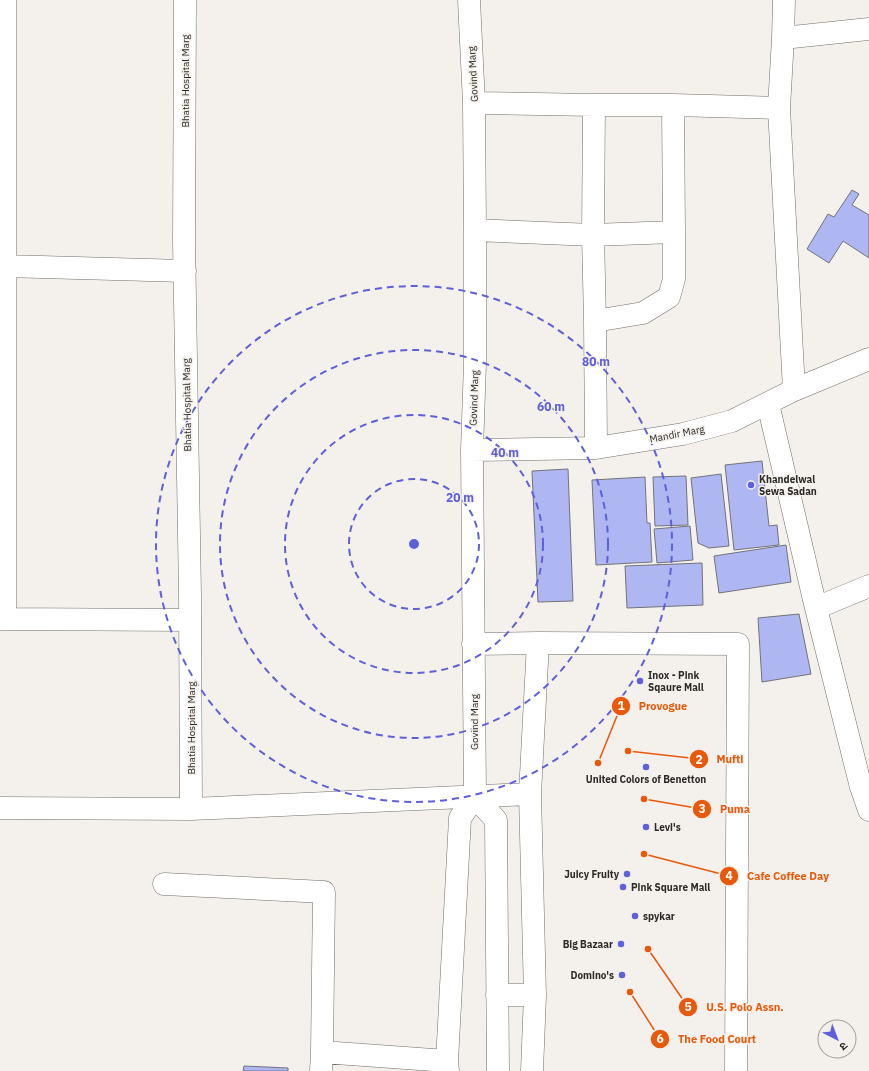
<svg xmlns="http://www.w3.org/2000/svg" width="869" height="1071" viewBox="0 0 869 1071" font-family="'IBM Plex Sans','Noto Sans Devanagari',sans-serif">
<style>
.building{fill:#afb7f3;stroke:#727379}
.lines{fill:none;stroke-linecap:round;stroke-linejoin:round}
.minor-casing{stroke:#726f6a;stroke-width:23}
.minor{stroke:#fff;stroke-width:22}
.ring{fill:none;stroke:#5f60d9;stroke-width:2;stroke-dasharray:7 5}
.poi-dot{fill:#5f60d9;stroke:#f4f0eb;stroke-width:1.5}
.labels{text-anchor:middle;dominant-baseline:central;stroke-width:3;stroke-linejoin:round;paint-order:stroke}
.street-label{font-size:10px;fill:#2d2b29;stroke:#f4f0eb}
.poi-label{font-size:10px;font-weight:bold;fill:#2d2b29;stroke:#f4f0eb;text-anchor:start}
.centre{fill:#5f60d9;stroke:#f4f0eb;stroke-width:2}
.ring-label{font-size:12px;text-anchor:middle;font-weight:bold;fill:#5f60d9;stroke:#f4f0eb;stroke-width:3;stroke-linejoin:round;paint-order:stroke}
.leader{fill:none;stroke:#e8590c;stroke-width:1.5}
.callout-dot{fill:#e8590c;stroke:#f4f0eb;stroke-width:1.5}
.mark-label{font-size:12px;text-anchor:middle;font-weight:bold;fill:#fff}
.callout-label{font-size:11px;text-anchor:middle;font-weight:bold;fill:#e8590c;stroke:#f4f0eb;stroke-width:3;stroke-linejoin:round;paint-order:stroke}
</style>
<rect width="100%" height="100%" fill="#f4f0eb"/>
<!-- building -->
<path class="building" d="M852 190 859 194 852 205 869 215V258L843 241 829 263 807 249 828 214 834 217Z
M762 461 769 526 777 525 779 545 734 550 725 465Z
M568 469 573 601 538 602 532 471Z
M721 474 729 546 709 548 698 543 691 478Z
M686 476 688 525 655 526 653 477Z
M645 477 647 523H650L652 562 596 565 592 480Z
M690 526 693 560 657 563 654 529Z
M786 545 791 582 719 593 714 556Z
M702 563 703 605 627 608 625 566Z
M799 614 811 674 762 682 758 618Z
M244 1066 288 1068V1071H243Z"/>
<g class="lines">
<!-- minor casing -->
<g class="minor-casing">
<path id="minor" d="M185 0 184 242 190 594 191 809
M784 0 783 38 779 108 794 390
M783 38 869 29
M474 103 594 105H673L779 108
M594 105 593 235 595 321 596 448
M475 230 593 235 674 232
M5 266 185 271
M595 321 643 313 669 297 674 279V232L673 105
M768 404 816 608 861 787 869 810
M472 450 596 448 683 434 732 421 794 390 869 359
M816 608 869 586
M0 619 190 620
M5 619V0
M473 644 538 643
M530 794 538 643 738 644 736 1071
M475 797 496 820 498 1071
M0 808 191 809 530 794 535 995H497
M164 884 324 892 322 1052
M321 1071 322 1052 447 1061
M448 1071 447 1061 460 818 475 797 472 450 475 363V230L474 103 469 0
M532 1071 535 995"/>
</g>
<!-- minor -->
<use href="#minor" class="minor"/>
</g>
<!-- distance rings -->
<g class="ring">
<circle cx="414" cy="544" r="65"/>
<circle cx="414" cy="544" r="129"/>
<circle cx="414" cy="544" r="194"/>
<circle cx="414" cy="544" r="258"/>
</g>
<!-- markers -->
<g class="poi-dot">
<circle cx="751" cy="485" r="4"/>
<circle cx="640" cy="681" r="4"/>
<circle cx="646" cy="767" r="4"/>
<circle cx="646" cy="827" r="4"/>
<circle cx="627" cy="874" r="4"/>
<circle cx="623" cy="887" r="4"/>
<circle cx="635" cy="916" r="4"/>
<circle cx="621" cy="944" r="4"/>
<circle cx="622" cy="975" r="4"/>
</g>
<g class="labels">
<!-- street labels -->
<g class="street-label">
<text transform="translate(473 74) rotate(-93)">Govind Marg</text>
<text transform="translate(185 81) rotate(-90)">Bhatia Hospital Marg</text>
<text transform="translate(474 398) rotate(-88)">Govind Marg</text>
<text transform="translate(187 405) rotate(-91)">Bhatia Hospital Marg</text>
<text transform="translate(677 434) rotate(-11)">Mandir Marg</text>
<text transform="translate(474 722) rotate(-90)">Govind Marg</text>
<text transform="translate(191 728) rotate(-90)">Bhatia Hospital Marg</text>
</g>
<!-- poi labels -->
<g class="poi-label">
<text x="759" y="479">Khandelwal<tspan x="759" dy="12">Sewa Sadan</tspan></text>
<text x="648" y="675">Inox - Pink<tspan x="648" dy="12">Sqaure Mall</tspan></text>
<text x="646" y="779" text-anchor="middle">United Colors of Benetton</text>
<text x="654" y="827">Levi's</text>
<text x="619" y="874" text-anchor="end">Juicy Fruity</text>
<text x="631" y="887">Pink Square Mall</text>
<text x="643" y="916">spykar</text>
<text x="613" y="944" text-anchor="end">Big Bazaar</text>
<text x="614" y="975" text-anchor="end">Domino's</text>
</g>
</g>
<circle cx="414" cy="544" r="6" class="centre"/>
<g class="ring-label">
<text x="596" y="366">80 m</text>
<text x="551" y="411">60 m</text>
<text x="505" y="457">40 m</text>
<text x="460" y="502">20 m</text>
</g>
<!-- callouts -->
<path class="leader" d="M598 763L621 706M628 751L699 759M644 799L702 809M644 854L729 876M648 949L688 1007M630 992L660 1039"/>
<g class="callout-dot">
<circle cx="598" cy="763" r="4"/>
<circle cx="628" cy="751" r="4"/>
<circle cx="644" cy="799" r="4"/>
<circle cx="644" cy="854" r="4"/>
<circle cx="648" cy="949" r="4"/>
<circle cx="630" cy="992" r="4"/>
<circle cx="621" cy="706" r="10"/>
<circle cx="699" cy="759" r="10"/>
<circle cx="702" cy="809" r="10"/>
<circle cx="729" cy="876" r="10"/>
<circle cx="688" cy="1007" r="10"/>
<circle cx="660" cy="1039" r="10"/>
</g>
<g class="mark-label">
<text x="621" y="710">1</text>
<text x="699" y="764">2</text>
<text x="702" y="813">3</text>
<text x="729" y="880">4</text>
<text x="688" y="1011">5</text>
<text x="660" y="1043">6</text>
</g>
<g class="callout-label">
<text x="663" y="710">Provogue</text>
<text x="730" y="763">Mufti</text>
<text x="735" y="813">Puma</text>
<text x="788" y="880">Cafe Coffee Day</text>
<text x="745" y="1011">U.S. Polo Assn.</text>
<text x="717" y="1043">The Food Court</text>
</g>
<!-- north arrow -->
<g transform="translate(837 1039) rotate(138)"><circle r="19" fill="#f4f0eb" stroke="#a4a19d"/>
<path d="M0-3L7 15L0 10L-7 15Z" fill="#5f60d9"/>
<text y="-6" font-size="11" font-weight="bold" text-anchor="middle" fill="#2d2b29">उ</text>
</g>
</svg>
